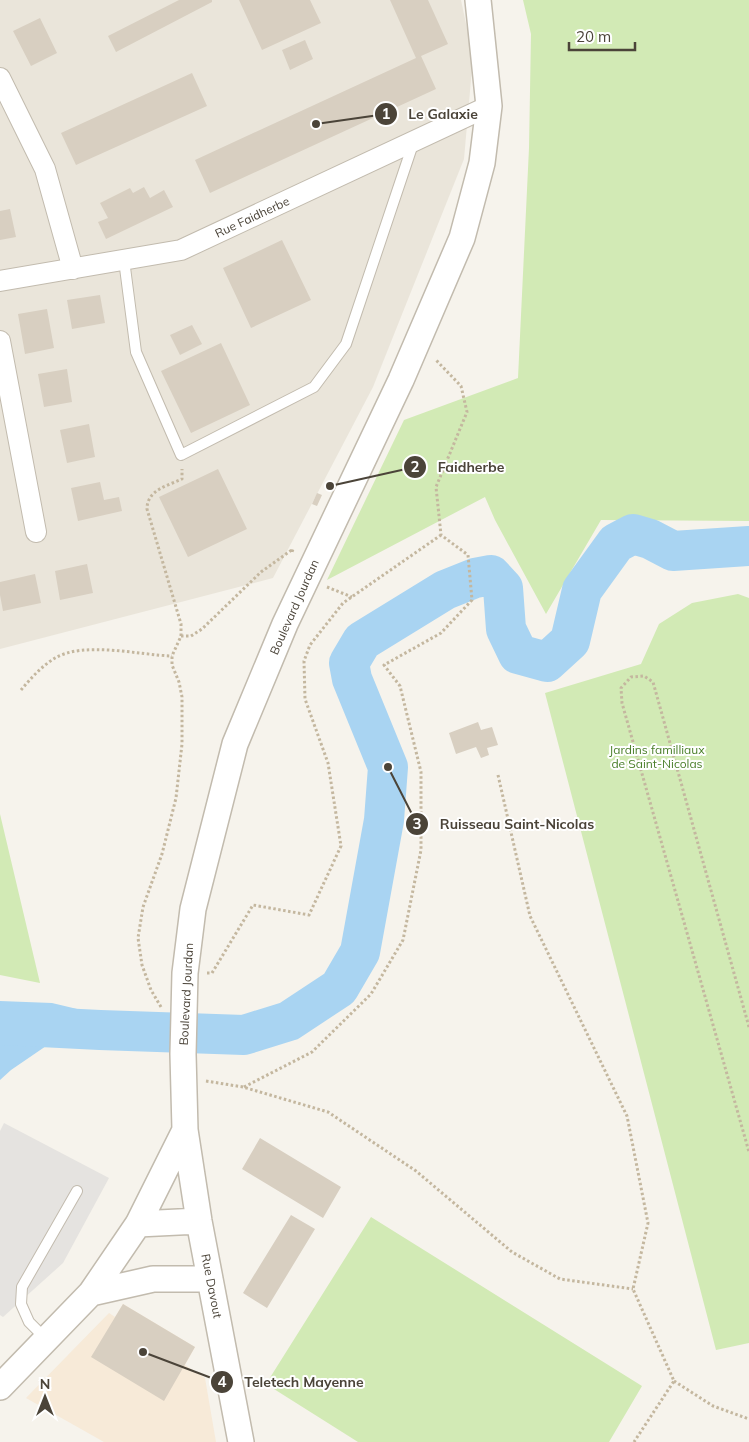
<svg xmlns="http://www.w3.org/2000/svg" width="749" height="1442" viewBox="0 0 749 1442" font-family="Mulish,sans-serif">
<style>
.residential{fill:#eae5da}
.commercial{fill:#f7ead8}
.green{fill:#d2eab5}
.parking{fill:#e5e3e0}
.water{fill:#a9d4f2}
.lines{fill:none;stroke-linecap:round;stroke-linejoin:round}
.river{stroke:#a9d4f2;stroke-width:40}
.building{fill:#d8cfc1}
.service-casing{stroke:#c2bbae;stroke-width:12}
.minor-casing{stroke:#c2bbae;stroke-width:22}
.tertiary-casing{stroke:#c2bbae;stroke-width:28}
.path{stroke:#c4b79f;stroke-width:3;stroke-dasharray:2.5 2.5;stroke-linecap:butt}
.service{stroke:#fff;stroke-width:10}
.minor{stroke:#fff;stroke-width:20}
.tertiary{stroke:#fff;stroke-width:25}
.labels{text-anchor:middle;dominant-baseline:central;stroke-width:4;stroke-linejoin:round;paint-order:stroke}
.street-label{font-size:12px;fill:#4b4439;stroke:#fff}
.park-label{font-size:12px;fill:#4a7f2a;stroke:#fff}
.leader{fill:none;stroke:#4b4439;stroke-width:2}
.callout-dot{fill:#4b4439;stroke:#fff;stroke-width:2}
.mark-label{font-size:15px;text-anchor:middle;font-weight:bold;fill:#fff}
.callout-label{font-size:14px;text-anchor:middle;font-weight:bold;fill:#4b4439;stroke:#fff;stroke-width:4;stroke-linejoin:round;paint-order:stroke}
</style>
<rect width="100%" height="100%" fill="#f6f3ec"/>
<!-- residential -->
<path class="residential" d="M0 0H461L473 57 464 159 373 387 273 578 0 649Z"/>
<!-- commercial -->
<path class="commercial" d="M123 1304 195 1347 185 1365 205 1378 216 1442H104L26 1398 109 1313 115 1317Z"/>
<!-- green -->
<path class="green" d="M523 0H749V521L601 520 546 614 495 520 485 497 327 580 404 420 518 378 529 148 531 34Z
M738 594 749 598V1343L716 1350 545 693 641 664 659 624 692 603Z
M0 814 40 983 0 975Z
M371 1217 642 1386 609 1442H358L266 1384Z"/>
<!-- parking -->
<path class="parking" d="M4 1123 109 1178 63 1263 3 1317 0 1315V1131Z"/>
<!-- water -->
<path class="water" d="M0 1001 52 1003 94 1013 159 1016 158 1045 49 1044 11 1070 0 1080Z"/>
<g class="lines">
<!-- river -->
<path class="river" d="M0 1025 100 1030 244 1035 289 1021 339 988 360 952 384 820 388 767 352 679 349 663 362 641 445 590 475 578 491 575 503 588 506 629 518 654 547 662 570 641 582 590 616 543 633 534 650 539 673 551 749 546"/>
</g>
<!-- building -->
<path class="building" d="M179 0H212V2L116 52 108 36Z
M239 0H310L321 23 262 50Z
M390 0H428L448 44 421 56 436 89 210 193 195 160 416 58Z
M40 18 57 53 31 66 13 31Z
M305 40 313 59 290 70 282 50Z
M192 73 207 106 76 165 61 133Z
M144 187 150 198 164 190 173 207 106 239 98 222 108 218 100 203 130 188 133 193Z
M10 209 16 237 0 240V211Z
M282 240 311 300 251 328 223 268Z
M100 295 105 323 72 329 67 300Z
M47 309 54 348 25 354 18 314Z
M192 325 202 344 180 355 170 335Z
M221 343 250 405 191 433 161 371Z
M67 369 72 402 44 407 38 374Z
M89 424 95 457 67 463 60 430Z
M218 469 247 529 188 557 159 497Z
M100 482 104 500 119 497 122 511 78 521 71 488Z
M317 493 322 495 317 506 312 504Z
M87 564 93 593 60 600 55 571Z
M35 574 41 603 3 611 0 595V582Z
M478 722 481 730 492 727 498 745 487 748 489 755 481 758 476 747 456 754 449 733Z
M260 1138 341 1187 323 1218 242 1169Z
M291 1215 315 1229 267 1308 243 1293Z
M123 1304 195 1347 164 1401 91 1357Z"/>
<g class="lines">
<!-- service casing -->
<g class="service-casing">
<path id="service" d="M124 260 136 352 181 455 314 387 346 344 414 141
M46 1339 29 1322 21 1304 22 1287 77 1191"/>
</g>
<!-- minor casing -->
<g class="minor-casing">
<path id="minor" d="M0 78 45 169 73 269
M0 281 181 250 489 106
M0 341 36 532"/>
</g>
<!-- tertiary casing -->
<g class="tertiary-casing">
<path id="tertiary" d="M138 1224 199 1221
M91 1293 153 1279H210
M0 1387 91 1293 138 1224 185 1130
M241 1442 199 1221 185 1130 183 1054 185 973 193 909 235 744 285 624 401 380 462 238 482 163 489 106 478 0"/>
</g>
<!-- path -->
<path class="path" d="M327 587 352 597
M181 636H191L202 629 261 572 293 549 292 552
M21 690C31 678 42 666 55 658 84 641 139 655 172 656
M498 775 530 916 627 1116 648 1223 633 1289 674 1381 634 1442
M207 973H212L253 905 309 915 341 846 328 763 305 699 304 661 310 645 343 603 441 535
M161 1007 151 990 142 965 138 938 143 907 162 854 176 798 182 744V697L179 682 172 665V656L181 636V624L147 509C147 490 167 486 182 479V469
M749 1027 653 682 644 676 631 677 621 688 622 703 749 1152
M206 1081 243 1087 328 1112 416 1171 512 1252 560 1279 633 1289
M244 1087 312 1052 371 994 403 940 421 850V772L400 686 384 665 441 633 472 600 468 555 441 535 436 487 467 412 461 386 435 359
M674 1381 713 1406 749 1419"/>
<!-- service -->
<use href="#service" class="service"/>
<!-- minor -->
<use href="#minor" class="minor"/>
<!-- tertiary -->
<use href="#tertiary" class="tertiary"/>
</g>
<g class="labels">
<!-- street labels -->
<g class="street-label">
<text transform="translate(252 217) rotate(-25)">Rue Faidherbe</text>
<text transform="translate(294 607) rotate(-66)">Boulevard Jourdan</text>
<text transform="translate(186 994) rotate(-87)">Boulevard Jourdan</text>
<text transform="translate(212 1286) rotate(79)">Rue Davout</text>
</g>
<!-- park labels -->
<g class="park-label">
<text x="657" y="749">Jardins familliaux<tspan x="657" dy="14">de Saint-Nicolas</tspan></text>
</g>
</g>
<!-- callouts -->
<path class="leader" d="M316 124L386 114M330 486L415 467M388 767L417 824M143 1352L222 1382"/>
<g class="callout-dot">
<circle cx="316" cy="124" r="5"/>
<circle cx="330" cy="486" r="5"/>
<circle cx="388" cy="767" r="5"/>
<circle cx="143" cy="1352" r="5"/>
<circle cx="386" cy="114" r="12"/>
<circle cx="415" cy="467" r="12"/>
<circle cx="417" cy="824" r="12"/>
<circle cx="222" cy="1382" r="12"/>
</g>
<g class="mark-label">
<text x="386" y="119">1</text>
<text x="415" y="472">2</text>
<text x="417" y="829">3</text>
<text x="222" y="1387">4</text>
</g>
<g class="callout-label">
<text x="443" y="119">Le Galaxie</text>
<text x="471" y="472">Faidherbe</text>
<text x="517" y="829">Ruisseau Saint-Nicolas</text>
<text x="304" y="1387">Teletech Mayenne</text>
</g>
<!-- north arrow -->
<g transform="translate(45 1397)" stroke="#ffffff" stroke-width="4" paint-order="stroke">
<path d="M0-4L9 19L0 12L-9 19Z" fill="#4b4439"/>
<text y="-8" font-size="14" font-weight="bold" text-anchor="middle" fill="#4b4439">N</text>
</g>
<!-- scale -->
<path d="M569 42v8h66v-8" fill="none" stroke="#4b4439" stroke-width="2.5"/>
<text x="576" y="42" font-size="15" fill="#4b4439" stroke="#ffffff" stroke-width="4" paint-order="stroke">20 m</text>
</svg>
